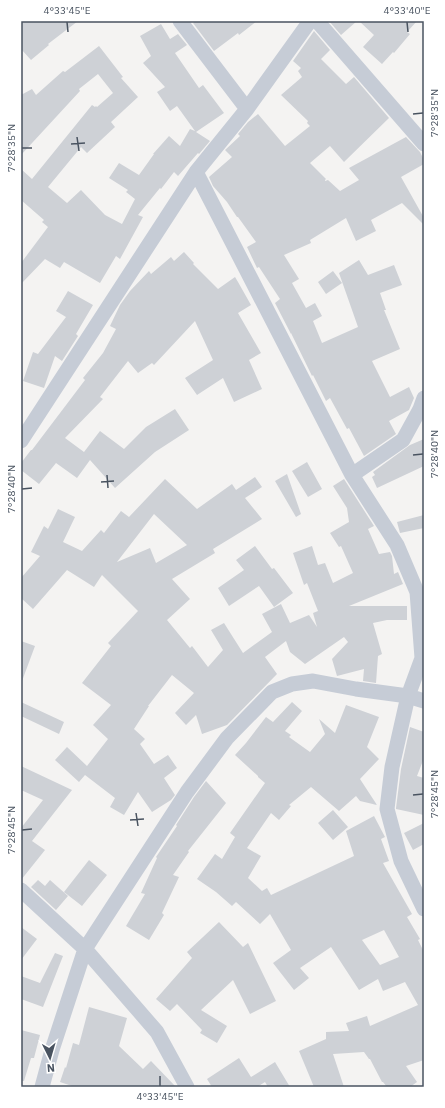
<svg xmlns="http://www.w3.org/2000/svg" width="445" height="1108" viewBox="0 0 445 1108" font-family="'IBM Plex Sans',sans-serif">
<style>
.building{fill:#ced1d6;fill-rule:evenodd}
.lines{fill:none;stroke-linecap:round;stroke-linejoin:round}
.minor{stroke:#c6ccd6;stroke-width:15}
.ticks{fill:none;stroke:#495360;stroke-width:1.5}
.neatline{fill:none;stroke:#495360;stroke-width:1.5}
.ticks-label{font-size:10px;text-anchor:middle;fill:#495360}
</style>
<rect width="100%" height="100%" fill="#f4f3f2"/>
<!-- building -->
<path class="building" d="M21 21H78L48 44 49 45 31 60 21 49Z
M196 21H257L239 35 238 33 214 51 193 23Z
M329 21H357L341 35Z
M359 21H417L407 32 410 34 394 53 393 52 382 64 363 47 374 35Z
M161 24 170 39 178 34 187 45 175 53 199 88 203 85 224 113 196 132 210 141 199 154 198 153 178 176 174 172 161 189 160 188 138 215 143 217 120 259 116 256 100 283 64 262 60 268 45 259 21 284V263L48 227 42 222 44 220 21 200V169L32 179 92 105 95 107 96 106 97 107 113 93 98 74 79 89 80 91 21 155V95L32 89 36 95 63 71 65 72 99 46 123 77 121 78 138 97 111 122 115 127 87 153 81 147 48 187 67 203 81 190 105 215 122 224 135 199 126 192 128 190 109 178 119 163 139 175 154 154H153L169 136 180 146 190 129 195 131 177 106 170 111 157 92 165 87 143 63 151 56 140 36Z
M314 31 330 50 321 59 346 84 354 77 389 118 344 162 330 146 310 163 326 179 325 180V181L328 180 340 191 359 180 349 168 406 137 420 152 424 160V164L401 177 424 218 423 224 402 203 371 220 376 231 356 241 346 218 310 240 311 243 284 255 299 279 292 283 306 308 315 303 322 316 313 321 322 343 358 327 339 273 359 260 368 275 394 265 402 285 380 293 386 310H384L400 349 372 361 390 397 409 387 414 398 409 410 389 421 396 434 364 456 349 428 347 429 330 398 326 401 313 375 312 376 291 333V334L275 303 280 299 259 267 257 268 247 247 256 242 238 217H237L227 202 213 186 209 177 232 157 225 150 240 136 238 134 248 122 258 114 285 146 310 126 307 123 308 121 281 95 302 77 298 71 301 68 293 61Z
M184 252 194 263 193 264 218 289 235 277 238 282 251 305 238 313 261 353 249 360 262 389 234 402 223 378 197 395 185 378 213 360 195 321 154 365 152 363 138 373 128 361 100 397 103 399 65 438 84 452 100 431 124 449 146 427 175 409 189 430 155 452 115 488 90 460 77 478 56 463 39 484 21 470V463L31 450H32L85 380 83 378 103 353 116 329 110 326 120 305 130 291 149 271 151 274 171 257 174 261Z
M333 271 342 283 326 294 318 282Z
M68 291 93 305 76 334 78 336 62 361 55 356 44 388 23 381 33 352 38 354 66 317 56 311Z
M424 439V466L377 488 372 477 375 475 373 472 410 445Z
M307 462 322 489 308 497 292 471Z
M287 474 301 514 296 517 275 481Z
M255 477 262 487 245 498 262 519 213 549 215 553 172 579 190 599 167 620 190 648 192 646 208 667 223 650 211 630 224 623 243 653 272 632 262 614 281 604 290 623 309 615 317 627 313 613 318 611 307 583 304 585 293 553 312 546 318 565 325 563 333 583 353 573 341 546 339 547 330 533 349 522 347 508 333 486 344 479 374 526 368 529 379 554 390 552 392 556 394 574 398 572 403 584 349 606H407V620H387L373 623 382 654 378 656 376 683 363 681 364 669 337 676 332 659 348 642 344 637 305 664 290 652 286 641 265 657 277 674 227 725 202 734 196 715 186 725 175 713 194 693 172 675 148 706H149L134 729 145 739 140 744 154 764 168 755 177 768 164 778 175 795 171 800 152 812 138 792 124 815 110 807 115 798 85 775 79 782 55 760 67 747 87 766 108 739 93 725 111 705 82 683 111 646 108 643 138 611 102 575 94 587 67 570 33 609 21 598V578L40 556 31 552 44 526 48 529 58 509 75 517 63 542 82 551 101 530 104 533 121 511 129 517 165 479 197 509 232 484 236 490ZM154 514 187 545 156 563 150 548 117 562Z
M424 515V528L400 533 397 522Z
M255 546 272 569 274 568 293 593 274 607 259 586 229 606 218 588 244 570 236 560Z
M21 641 35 646 22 681 21 680Z
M21 702 64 722 59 734 21 716Z
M292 702 302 711 285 731 291 735 289 737 310 752 325 734 319 719 335 733 346 705 379 717 367 747 379 759 360 779 377 805 360 801 356 796 339 811 311 787 289 805 291 806 279 820 271 813 247 848 261 856 248 878 262 891 267 888 271 895 354 856 346 831 374 816 385 837 381 839 389 861 383 863 412 914 407 917 420 939 418 940 424 952V1060L406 1066 417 1082 410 1087H387L383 1082H382L370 1059H369L364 1052 333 1054 344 1087H314L299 1051 326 1039V1032L349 1031 346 1023 367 1016 370 1026 418 1005 405 982 383 991 378 979 359 990 331 947 300 968 309 978 294 990 273 963 291 950 270 914 260 924 236 902 232 906 216 892 197 879 215 854 222 859 235 837 230 833 265 783 258 777V776L235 755 246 743 266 717 273 722ZM384 930 399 957 380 965 362 940Z
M410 727 424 732V758L417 776 424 778V815L396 809V808L401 769Z
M21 766 72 790 32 841 45 850 21 880V828L43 800 21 790Z
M206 781 226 803 188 851 189 852 173 875 179 877 162 913 164 915 149 940 126 926 145 894 141 893 157 858 156 857 177 826 176 825 194 797Z
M333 810 348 827 333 840 318 823Z
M424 823V844L413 850 404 833Z
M89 860 107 875 82 906 64 892Z
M38 880 45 886 50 880 68 896 56 910 31 887Z
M219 922 243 947 248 943 276 1001 250 1014 233 980 201 1010 227 1026 217 1043 200 1033 202 1030 177 1004 170 1011 156 999 192 958 187 952Z
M21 927 37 939 21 960Z
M55 953 63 956 43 1007 21 999V976L40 983Z
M89 1007 127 1018 119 1046 143 1069 151 1061 176 1087H75L60 1082 65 1067 66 1068 73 1043 79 1045Z
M21 1030 40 1035 34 1058H31L24 1081H21Z
M239 1058 251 1077 275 1062 290 1087H268L265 1082 257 1087H212L207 1079Z"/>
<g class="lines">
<!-- minor -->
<path class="minor" d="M180 21 247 109
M317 21 424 144
M196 172 352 475 397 545 417 592 422 658 408 696 392 767 387 809 401 861 424 909
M21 441 196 172 247 109 310 21
M352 475 403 440 420 409 424 398
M21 890 85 949 157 1032 187 1087
M42 1087 52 1050 85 949 187 792 227 738 272 692 292 684 313 681 356 689 408 696 424 701"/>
</g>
<!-- ticks -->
<path class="ticks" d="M67 22 68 32M407 22 408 32M413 114 423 113M77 137 79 151M71 144 85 143M22 148H32M413 455 423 454M107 475 108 488M101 482 114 481M22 489 32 488M413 795 423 794M136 813 138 826M130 820 144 819M22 830 32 829M160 1076V1086"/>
<!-- border -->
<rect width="445" height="1108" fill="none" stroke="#ffffff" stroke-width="44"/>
<!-- north arrow -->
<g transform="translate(50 1058) rotate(175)" stroke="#ffffff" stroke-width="3" paint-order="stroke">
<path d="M0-3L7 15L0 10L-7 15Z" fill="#495360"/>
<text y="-6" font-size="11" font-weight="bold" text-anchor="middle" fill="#495360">N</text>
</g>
<rect x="22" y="22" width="401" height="1064" class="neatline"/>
<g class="ticks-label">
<text x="67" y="14">4°33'45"E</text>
<text x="407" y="14">4°33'40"E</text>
<text transform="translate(434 113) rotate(-90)" y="4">7°28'35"N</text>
<text transform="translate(11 148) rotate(-90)" y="4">7°28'35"N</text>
<text transform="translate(434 454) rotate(-90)" y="4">7°28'40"N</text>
<text transform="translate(11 489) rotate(-90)" y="4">7°28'40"N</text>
<text transform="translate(434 794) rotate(-90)" y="4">7°28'45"N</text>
<text transform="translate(11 830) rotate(-90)" y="4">7°28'45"N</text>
<text x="160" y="1100">4°33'45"E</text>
</g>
</svg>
